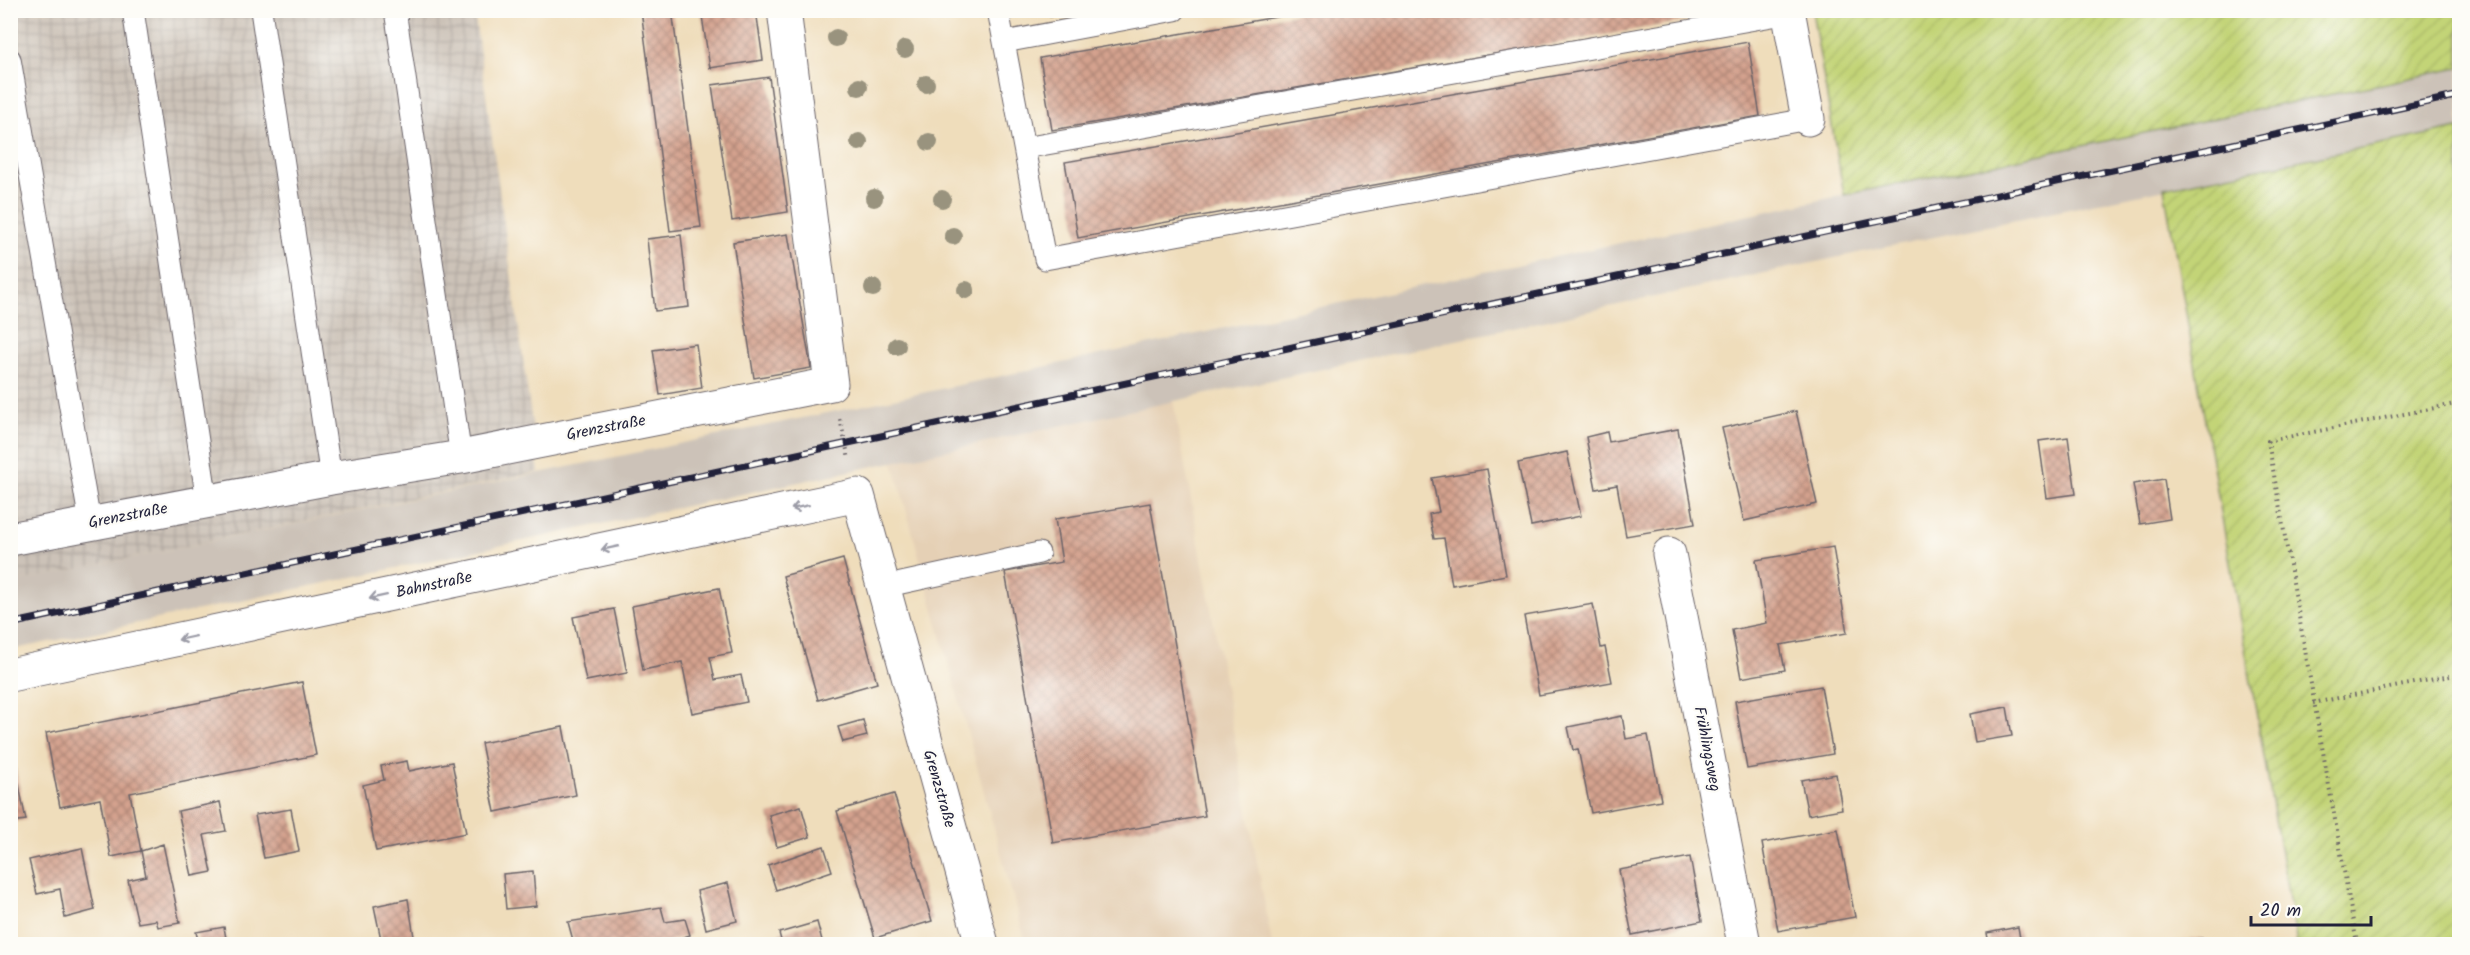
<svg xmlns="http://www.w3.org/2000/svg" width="2470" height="955" viewBox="0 0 2470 955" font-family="Kalam,sans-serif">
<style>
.built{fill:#e5d0b5}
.industrial{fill:url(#industrial-grid)}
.railway{fill:#ccc2b8}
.garden{fill:url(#garden-furrows);stroke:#727b59;stroke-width:1.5}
.building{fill:url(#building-cross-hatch)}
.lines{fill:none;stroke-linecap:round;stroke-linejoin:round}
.lane-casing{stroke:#6a6368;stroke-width:23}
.street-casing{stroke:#6a6368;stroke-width:35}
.path{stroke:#6a6368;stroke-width:4;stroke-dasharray:1.5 4.5;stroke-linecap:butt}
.lane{stroke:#fff;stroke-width:21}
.street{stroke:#fff;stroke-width:33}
.rail-casing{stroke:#22223b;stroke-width:7}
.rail{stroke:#fdfcf7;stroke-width:4.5;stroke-dasharray:14;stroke-linecap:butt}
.tree{fill:#99937e}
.oneway{stroke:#9c9ca7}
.labels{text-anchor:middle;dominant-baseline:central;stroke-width:4.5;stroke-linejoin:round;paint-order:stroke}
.street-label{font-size:16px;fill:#22223b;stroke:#fdfcf7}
</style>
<defs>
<pattern id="industrial-grid" width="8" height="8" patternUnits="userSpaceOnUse" patternTransform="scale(1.5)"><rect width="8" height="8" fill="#ccc2b8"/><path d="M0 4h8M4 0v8" fill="none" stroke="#afa69f"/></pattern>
<pattern id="garden-furrows" width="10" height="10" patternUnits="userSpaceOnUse" patternTransform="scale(1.5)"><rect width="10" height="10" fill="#c3d477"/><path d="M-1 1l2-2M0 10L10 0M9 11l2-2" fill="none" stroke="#a7b668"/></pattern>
<pattern id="building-cross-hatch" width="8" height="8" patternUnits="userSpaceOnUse" patternTransform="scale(1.5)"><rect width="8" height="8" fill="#d4a28e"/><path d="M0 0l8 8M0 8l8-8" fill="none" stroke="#ac8475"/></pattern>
</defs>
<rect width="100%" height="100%" fill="#fdfcf7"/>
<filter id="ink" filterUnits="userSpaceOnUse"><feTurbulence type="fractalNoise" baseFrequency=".0167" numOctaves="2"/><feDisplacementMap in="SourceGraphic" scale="12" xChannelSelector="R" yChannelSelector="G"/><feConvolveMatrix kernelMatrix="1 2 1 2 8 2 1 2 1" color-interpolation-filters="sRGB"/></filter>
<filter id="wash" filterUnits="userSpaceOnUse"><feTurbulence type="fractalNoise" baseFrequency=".008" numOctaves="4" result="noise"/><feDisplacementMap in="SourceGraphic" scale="24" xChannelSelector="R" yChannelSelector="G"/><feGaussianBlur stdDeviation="1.35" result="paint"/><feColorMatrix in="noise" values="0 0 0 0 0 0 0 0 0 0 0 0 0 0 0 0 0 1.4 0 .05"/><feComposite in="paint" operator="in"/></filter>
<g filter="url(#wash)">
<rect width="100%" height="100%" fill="#efddbb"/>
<!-- built -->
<path class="built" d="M1173 400 1272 944H1026L893 462Z"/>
<!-- industrial -->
<path class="industrial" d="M11 11H474L539 472 11 583Z"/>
<!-- railway -->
<path class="railway" d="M2459 68V128L1862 252 893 462 11 650 10 583 875 403 1844 195Z"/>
<!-- garden -->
<path class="garden" d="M1812 11H2459V68L1844 195Z
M2459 128V944H2297L2164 188Z"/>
<g id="blocks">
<!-- building -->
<path class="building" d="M641 10H672L701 227 670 231Z
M701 10H756L763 60 710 68Z
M1049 10H1078V12L1050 17Z
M1317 10H1726L1727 14 1052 130 1040 58Z
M1748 42 1760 116 1078 238 1065 162Z
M769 77 788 212 732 221 712 85Z
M788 234 811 368 754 378 733 242Z
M681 235 689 307 655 311 647 239Z
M696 344 702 388 660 395 653 350Z
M1796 411 1817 504 1744 521 1722 428Z
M1678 429 1695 524 1626 536 1617 485 1596 489 1586 437 1607 432 1609 442Z
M2068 437 2076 494 2047 498 2039 441Z
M1567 452 1581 516 1531 526 1518 463Z
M1487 469 1506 575 1452 585 1444 538 1434 539 1429 514 1439 512 1432 478Z
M2164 479 2170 519 2140 524 2133 484Z
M1150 503 1205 816 1053 843 1005 572 1062 562 1055 519Z
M1833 547 1847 633 1780 645 1785 670 1741 678 1732 630 1767 623 1756 560Z
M843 559 877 683 818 700 783 576Z
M719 588 732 653 710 657 715 680 741 675 747 702 692 713 682 662 643 670 632 606Z
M1593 604 1601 648 1605 647 1612 682 1539 695 1524 616Z
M614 609 627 673 586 681 573 617Z
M302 682 316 755 130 793 141 851 111 857 100 799 60 807 46 733Z
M1821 686 1833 754 1747 769 1735 701Z
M2007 707 2012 736 1975 742 1970 714Z
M1622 716 1626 739 1648 735 1661 800 1591 813 1578 749 1573 750 1568 727Z
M863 720 867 736 843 742 838 727Z
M563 727 576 795 495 812 481 743Z
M10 741 26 820 10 822Z
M407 761 409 771 452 762 466 833 376 851 363 785 384 780 381 766Z
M1836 774 1842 809 1808 815 1801 780Z
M894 794 932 921 875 938 837 811Z
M220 802 226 831 204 835 212 872 192 876 178 811Z
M801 806 810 837 777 847 769 815Z
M291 809 299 851 264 858 255 815Z
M1838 829 1855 917 1778 931 1762 843Z
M163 844 180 923 158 927 156 920 138 923 128 880 146 876 141 851Z
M824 846 832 871 776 890 768 865Z
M82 848 95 910 65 918 60 889 37 894 29 860Z
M1690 857 1702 921 1632 935 1619 870Z
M533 871 536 906 506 909 503 874Z
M728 883 737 921 706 929 697 891Z
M408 899 415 943 382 944 374 906Z
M661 907 665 922 685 919 690 935 663 944H574L568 922Z
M817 922 823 944H782L779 933Z
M224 927 227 944H199L196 932Z
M2018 927 2021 944H1989L1987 933Z
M2202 938 2203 944H2171V943Z"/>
</g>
</g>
<g filter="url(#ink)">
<use href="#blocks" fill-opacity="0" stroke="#6a6368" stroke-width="1.5"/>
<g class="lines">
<!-- lane casing -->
<g class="lane-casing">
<path id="lane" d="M133 10 207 501
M261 10 331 478
M395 10 461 457
M998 10 1045 259 1808 119
M1004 42 1175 10
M10 59 90 523
M1024 148 1789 13
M883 587 1039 553"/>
</g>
<!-- street casing -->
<g class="street-casing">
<path id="street" d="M1788 10 1808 119
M10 539 331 478 461 457 831 384 784 10
M1669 554 1744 944
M10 675 858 495 982 944"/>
</g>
<!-- path -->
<path class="path" d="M840 419 849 459
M2313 703 2460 674
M2357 944 2268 441 2460 403"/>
<!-- lane -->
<use href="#lane" class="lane"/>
<!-- street -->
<use href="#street" class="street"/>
<!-- rail casing -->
<g class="rail-casing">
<path id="rail" d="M10 624 2460 95"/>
</g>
<!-- rail -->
<use href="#rail" class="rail"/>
</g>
<!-- trees -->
<g class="tree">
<circle cx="836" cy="38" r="9"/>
<circle cx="905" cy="49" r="9"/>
<circle cx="926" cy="84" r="9"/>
<circle cx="859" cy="87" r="9"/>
<circle cx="859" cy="142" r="9"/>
<circle cx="929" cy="142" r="9"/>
<circle cx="874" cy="198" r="9"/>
<circle cx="942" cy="199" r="9"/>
<circle cx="953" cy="236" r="9"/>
<circle cx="873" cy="288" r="9"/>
<circle cx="966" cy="290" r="9"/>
<circle cx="897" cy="346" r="9"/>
</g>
<!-- one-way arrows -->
<defs><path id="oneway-shaft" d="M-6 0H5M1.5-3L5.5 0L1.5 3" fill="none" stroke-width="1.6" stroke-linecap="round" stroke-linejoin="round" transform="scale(1.5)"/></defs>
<g class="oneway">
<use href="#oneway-shaft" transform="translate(800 507) rotate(168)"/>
<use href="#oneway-shaft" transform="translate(610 548) rotate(168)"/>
<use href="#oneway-shaft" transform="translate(378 597) rotate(168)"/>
<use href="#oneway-shaft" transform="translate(187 638) rotate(168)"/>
</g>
</g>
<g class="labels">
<!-- street labels -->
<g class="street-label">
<text transform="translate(606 428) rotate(-11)">Grenzstraße</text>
<text transform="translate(128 516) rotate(-11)">Grenzstraße</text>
<text transform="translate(434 585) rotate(-12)">Bahnstraße</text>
<text transform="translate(1707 749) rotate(79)">Frühlingsweg</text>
<text transform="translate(939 789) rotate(74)">Grenzstraße</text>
</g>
</g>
<!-- margin -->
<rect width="2470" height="955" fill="none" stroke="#fdfcf7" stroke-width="36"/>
<!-- scale -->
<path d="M2251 916v9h120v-9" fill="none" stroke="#22223b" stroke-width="3"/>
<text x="2260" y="916" font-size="18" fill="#22223b" stroke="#fdfcf7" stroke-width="4.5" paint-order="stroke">20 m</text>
</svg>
